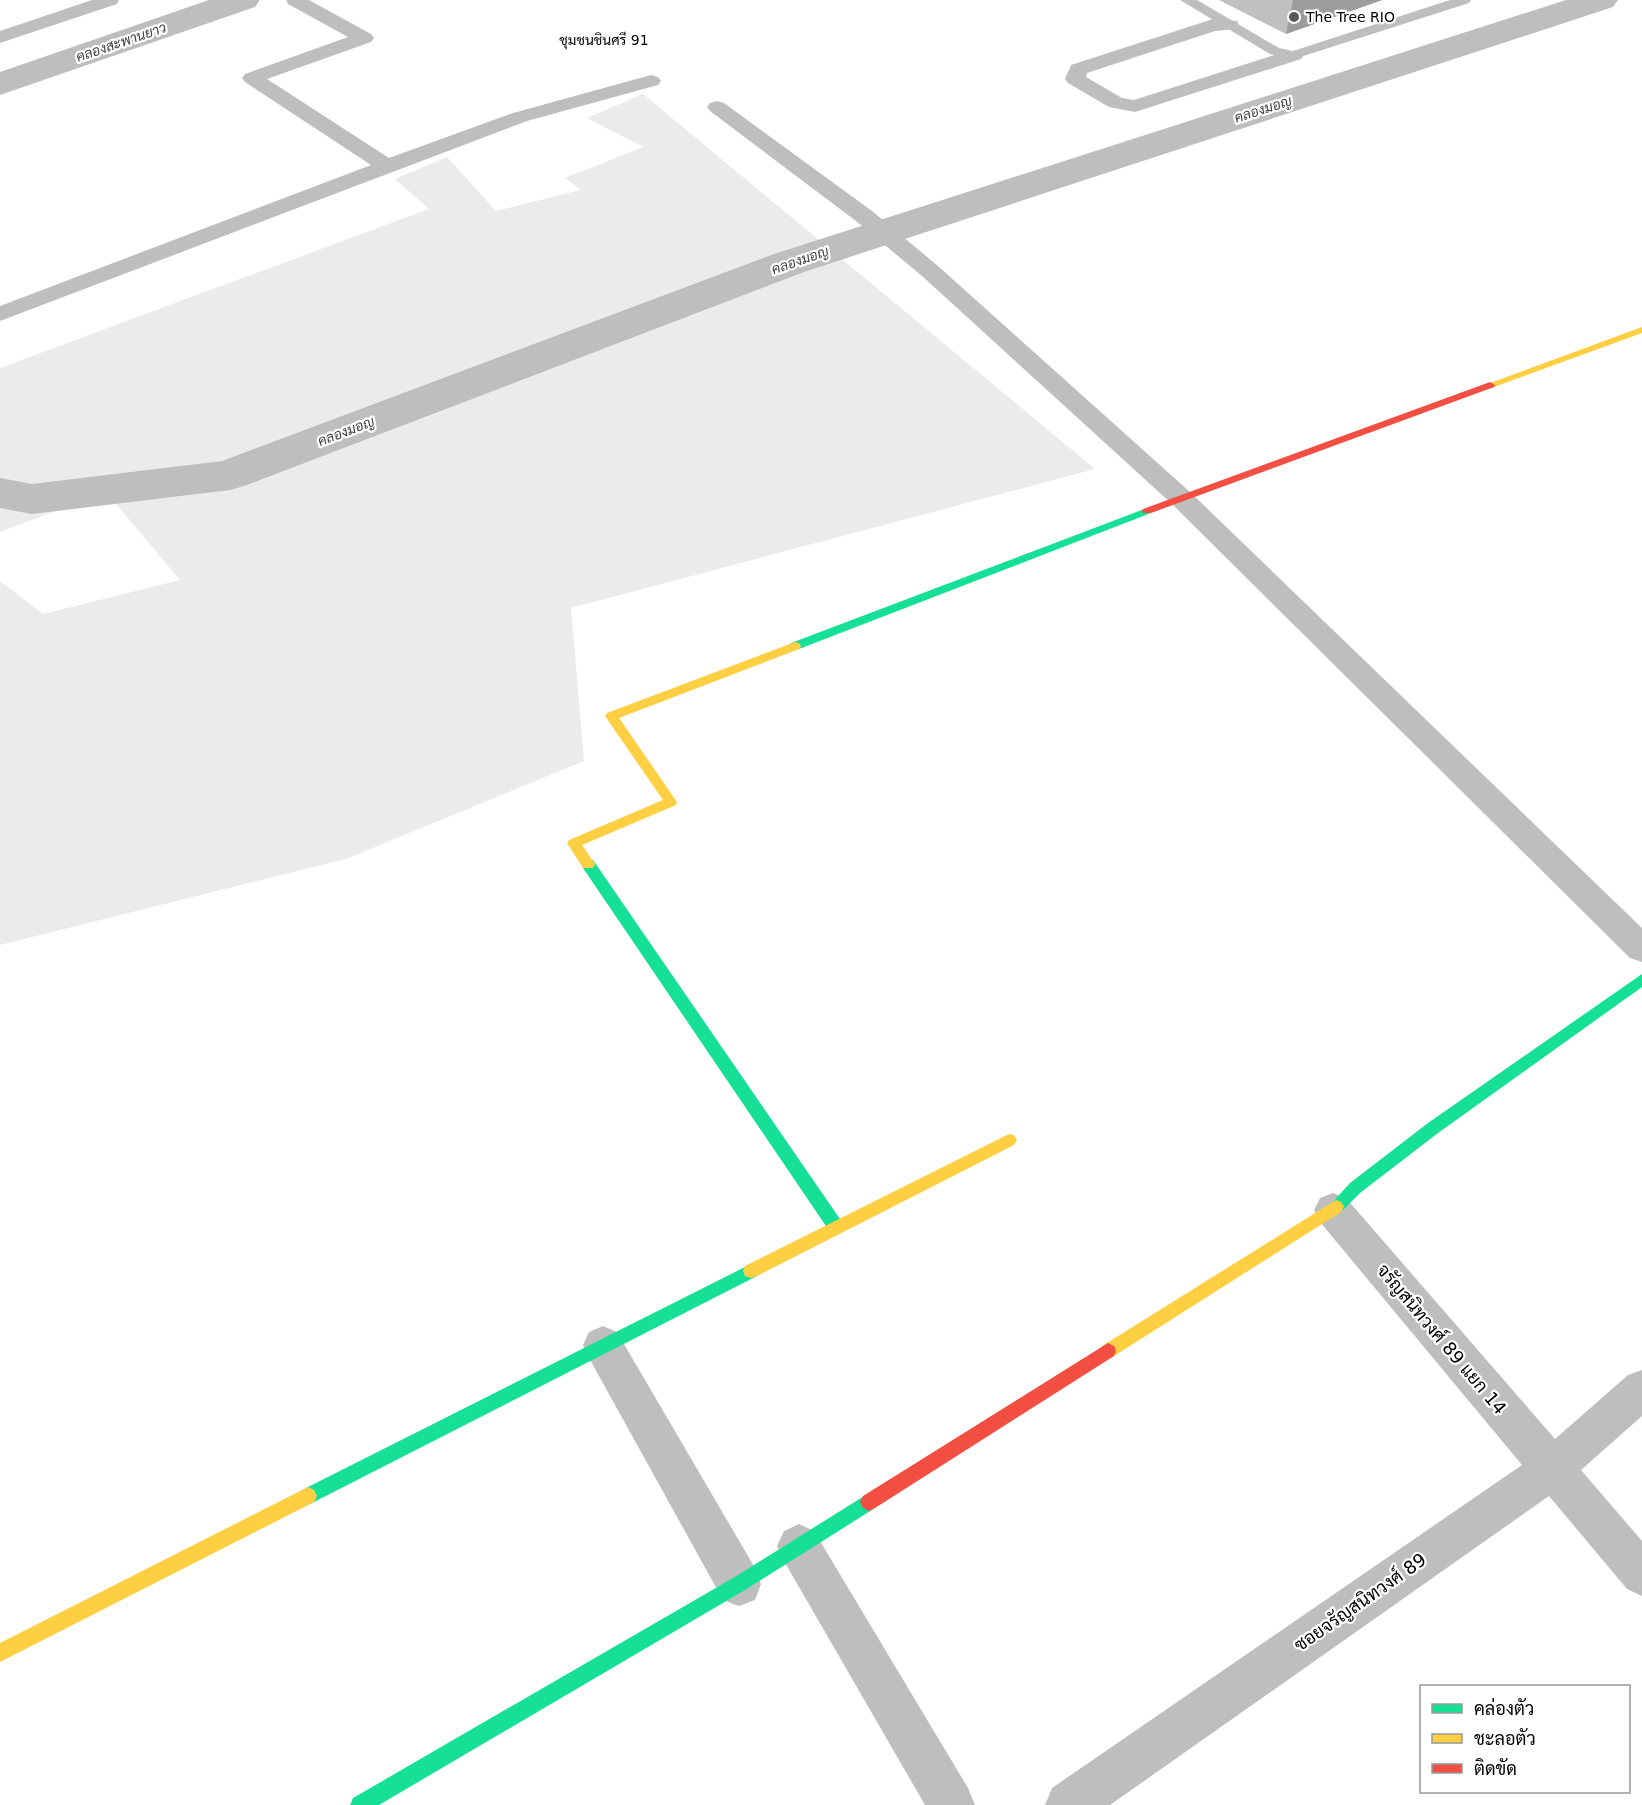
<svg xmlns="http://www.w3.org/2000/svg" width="1642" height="1805" viewBox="0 0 1642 1805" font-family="'DejaVu Sans',Sarabun,sans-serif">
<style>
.green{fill:#ebebeb}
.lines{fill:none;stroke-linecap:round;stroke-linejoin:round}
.canal{fill:#bebebe;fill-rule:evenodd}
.lane{fill:#bebebe;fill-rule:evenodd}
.street{fill:#bebebe;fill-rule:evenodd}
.fast{fill:#16e098;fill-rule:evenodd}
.slow{fill:#ffcf43;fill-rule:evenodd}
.jam{fill:#f24e42;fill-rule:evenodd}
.wall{fill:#c0c0c0}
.shaded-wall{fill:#9c9c9c}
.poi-dot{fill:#595959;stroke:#fff;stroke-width:2}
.labels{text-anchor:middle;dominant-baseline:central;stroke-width:4.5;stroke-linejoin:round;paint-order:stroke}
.far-poi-label{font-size:14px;fill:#000;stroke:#fff;text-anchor:start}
.far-neighbourhood-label{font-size:14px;fill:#000;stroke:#fff}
.far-water-label{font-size:14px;font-style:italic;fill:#434343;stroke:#fff}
.near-street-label{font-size:18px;fill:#000;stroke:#fff}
</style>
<rect width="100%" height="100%" fill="#fff"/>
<!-- green -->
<path class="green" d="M643 94 1095 469 571 608 584 761 346 859 0 945V581L43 614 180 580 106 492 0 532V368L429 209 395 179 447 157 496 211 581 190 565 178 643 147 587 118Z"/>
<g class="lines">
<!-- canal -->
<path class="canal" d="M209 0H260L255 7 0 95V72Z
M1566 0H1618L1613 7 804 272 247 485 230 490 32 514 0 508V478L32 484 222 461 774 254Z"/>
<!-- lane -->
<path class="lane" d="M1180 0H1197L1279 48 1293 51 1450 0H1471L1469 3 1294 59 1270 54Z"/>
<!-- street -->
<path class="street" d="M92 0H119L117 4 0 43V31Z
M286 0H309L371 34 374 38 371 42 267 79 389 158 513 113 651 75 658 77 661 81 658 85 527 121 0 321V306L371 165 245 82 242 78 245 74 348 37 288 4Z
M1213 19 1237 21 1239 25 1237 29 1215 31 1087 73 1086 77 1122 98 1134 100 1287 51H1301L1304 55 1301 59 1135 112 1109 107 1068 83 1065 79 1071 65Z
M717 101 724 103 872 211 938 266 1190 492 1642 928V962L1630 958 1172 504 922 276 856 221 710 111 707 107 710 103Z
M1333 1193 1346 1198 1555 1439 1628 1375 1642 1370V1416L1581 1470 1642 1541V1596L1627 1589 1549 1496 1110 1805H1045L1052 1788 1522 1465 1320 1222 1314 1210 1320 1198Z
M603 1326 617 1332 755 1568 761 1584 755 1600 739 1606 723 1600 589 1358 583 1345 589 1332Z
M799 1524 814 1531 968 1788 975 1805H925L784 1561 777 1546 784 1531Z"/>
<!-- fast -->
<path class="fast" d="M1147 508 1151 509V513L799 649H791L789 646 791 643Z
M588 859 593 860 842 1222 844 1227 842 1232 836 1234 830 1232 583 868 581 864 583 860Z
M1642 974V987L1438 1133 1360 1193 1341 1212 1336 1214 1331 1212 1328 1207 1350 1183 1428 1123Z
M751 1264 757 1266 759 1271 757 1276 314 1502 308 1505 302 1502 299 1496 302 1490Z
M869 1493 875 1496 878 1502 875 1508 745 1590 379 1805H350L353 1798 733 1578Z"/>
<!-- slow -->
<path class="slow" d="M1642 327V333L1494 387 1490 388 1485 385Z
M795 642 799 643 801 646 799 649 619 718 677 802 676 805 582 845 595 864 593 868H583L567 843 569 840 663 800 607 719 605 716 607 713Z
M1009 1134 1014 1135 1017 1140 1014 1145 757 1276 751 1278 745 1276 743 1271 745 1266Z
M1336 1200 1341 1202 1344 1207 1341 1212 1114 1356 1108 1359 1102 1356 1100 1351 1102 1346Z
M308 1487 314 1490 317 1496 314 1502 0 1662V1643Z"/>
<!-- jam -->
<path class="jam" d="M1490 382 1495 385 1494 387 1151 513H1143L1142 511 1143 509Z
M1108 1343 1114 1346 1116 1351 1114 1356 875 1508 869 1511 863 1508 860 1502 863 1496Z"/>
</g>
<!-- wall -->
<path class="wall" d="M1219 0H1382L1286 34Z"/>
<!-- shaded-wall -->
<path class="shaded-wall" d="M1293 0H1382L1286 34Z"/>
<!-- markers -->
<circle class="poi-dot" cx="1294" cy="17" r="6"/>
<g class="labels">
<!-- far-poi labels -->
<g class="far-poi-label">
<text x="1306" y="17">The Tree RIO</text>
</g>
<!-- far-neighbourhood labels -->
<g class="far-neighbourhood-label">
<text x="604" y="40">ชุมชนชินศรี 91</text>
</g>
<!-- far-water labels -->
<g class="far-water-label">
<text transform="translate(121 42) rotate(-19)">คลองสะพานยาว</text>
<text transform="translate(1263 109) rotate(-18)">คลองมอญ</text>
<text transform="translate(800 260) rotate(-19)">คลองมอญ</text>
<text transform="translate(346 431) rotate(-21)">คลองมอญ</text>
</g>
<!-- near-street labels -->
<g class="near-street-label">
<text transform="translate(1442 1339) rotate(50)">จรัญสนิทวงศ์ 89 แยก 14</text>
<text transform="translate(1360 1602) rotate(-35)">ซอยจรัญสนิทวงศ์ 89</text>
</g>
</g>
<!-- legend -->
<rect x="1420" y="1685" width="210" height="108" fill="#ffffff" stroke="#999999" stroke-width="1.5"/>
<rect x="1432" y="1704" width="30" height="9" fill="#16e098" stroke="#999999" stroke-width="1.5"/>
<text x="1474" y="1715" font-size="18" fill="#000000">คล่องตัว</text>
<rect x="1432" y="1734" width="30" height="9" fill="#ffcf43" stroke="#999999" stroke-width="1.5"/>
<text x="1474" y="1745" font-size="18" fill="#000000">ชะลอตัว</text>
<rect x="1432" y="1764" width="30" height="9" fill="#f24e42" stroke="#999999" stroke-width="1.5"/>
<text x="1474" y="1775" font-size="18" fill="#000000">ติดขัด</text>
</svg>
